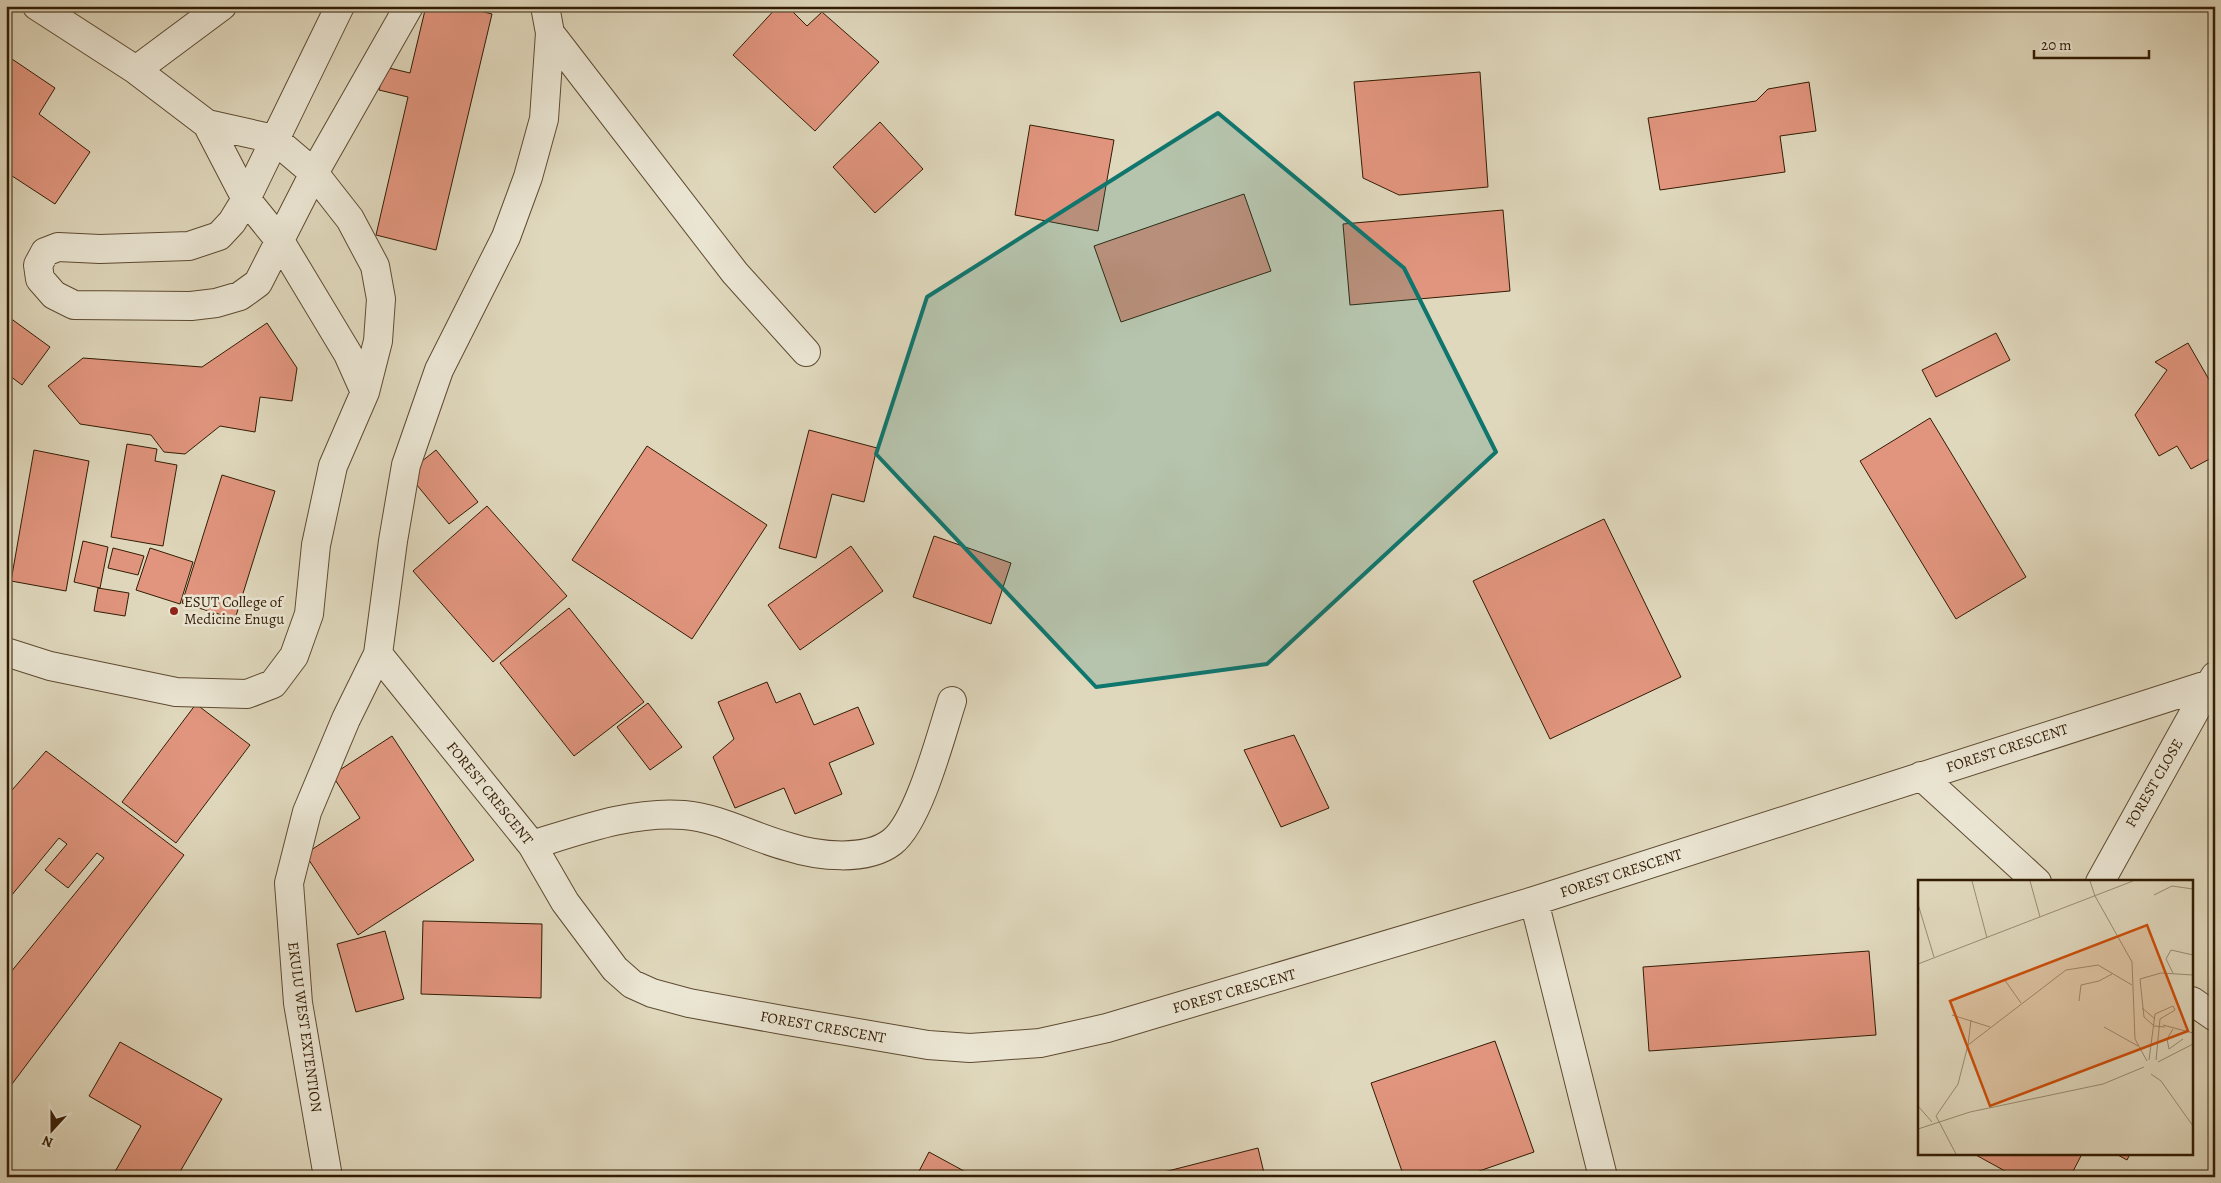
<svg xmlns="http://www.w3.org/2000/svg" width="2221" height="1183" viewBox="0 0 2221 1183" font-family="Alegreya,serif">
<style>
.building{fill:#e1957e;stroke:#321c03}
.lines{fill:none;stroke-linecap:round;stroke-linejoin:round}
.minor-casing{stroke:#5e4b32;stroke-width:30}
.minor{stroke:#ebe6d4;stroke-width:28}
.marked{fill:#0f766e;fill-opacity:0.2;stroke:#0f766e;stroke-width:4;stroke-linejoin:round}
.poi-dot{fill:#8f2418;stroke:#ebe6d4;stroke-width:2}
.labels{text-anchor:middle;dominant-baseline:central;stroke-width:5;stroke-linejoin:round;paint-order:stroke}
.poi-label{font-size:15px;fill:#321c03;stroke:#ebe6d4;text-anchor:start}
.street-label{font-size:15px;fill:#321c03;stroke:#ebe6d4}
.inset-road{fill:none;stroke:#9a8d73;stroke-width:1}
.view{fill:#cd500b;fill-opacity:0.15;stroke:#cd500b;stroke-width:2.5}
.inset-edge{fill:none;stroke:#321c03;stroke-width:2.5}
</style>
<rect width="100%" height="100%" fill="#e0d8bd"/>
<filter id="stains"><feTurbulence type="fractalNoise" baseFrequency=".004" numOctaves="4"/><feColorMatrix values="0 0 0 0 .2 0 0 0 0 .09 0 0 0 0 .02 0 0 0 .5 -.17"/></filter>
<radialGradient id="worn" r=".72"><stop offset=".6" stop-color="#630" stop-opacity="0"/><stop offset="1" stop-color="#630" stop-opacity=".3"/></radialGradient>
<!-- building -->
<path class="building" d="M426 6H460L492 14 436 250 376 235 408 97 379 90 385 67 410 73Z
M778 6H787L807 26 822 12 879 62 815 131 733 55Z
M6 55 55 88 39 114 90 152 55 204 6 172Z
M1480 72 1488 187 1399 195 1363 178 1354 82Z
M1809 82 1816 131 1780 136 1785 172 1660 190 1648 118 1756 101 1768 89Z
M880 122 923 169 875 213 833 167Z
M1030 125 1114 140 1098 231 1015 215Z
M1244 194 1271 271 1121 322 1094 246Z
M1503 210 1510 291 1350 305 1343 224Z
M6 315 50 347 22 385 6 373Z
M267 323 297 368 292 401 260 397 255 432 220 426 185 454 164 452 151 435 80 424 48 386 83 358 202 367Z
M1996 333 2010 360 1936 397 1922 370Z
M2188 343 2215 390V456L2191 469 2177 446 2159 456 2135 415 2167 370 2155 362Z
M1930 418 2026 577 1956 619 1860 461Z
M809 430 877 448 864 502 832 494 816 558 779 548Z
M127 444 157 449 155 461 177 465 163 546 111 537Z
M647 446 767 525 692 639 572 560Z
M34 450 89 461 66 591 11 581Z
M436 450 478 502 449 524 407 473Z
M222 475 275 491 235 619 182 603Z
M487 506 567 596 493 662 413 571Z
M1604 519 1681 677 1550 739 1473 581Z
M934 536 1011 563 991 624 913 597Z
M83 541 108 547 100 588 74 582Z
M851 546 883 591 800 650 768 605Z
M113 548 144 556 138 575 108 568Z
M150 548 193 562 180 604 136 590Z
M98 588 129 593 125 616 94 611Z
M569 608 644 702 574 756 500 663Z
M767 682 776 703 800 693 814 725 858 707 874 744 829 763 842 794 795 814 784 788 735 808 713 757 734 739 718 702Z
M648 703 682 747 650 770 617 727Z
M196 704 250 745 176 843 122 802Z
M1294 735 1329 808 1281 827 1244 750Z
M392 736 474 860 358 935 305 854 360 818 332 775Z
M46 751 184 855 6 1092V978L104 858 97 853 68 888 45 870 67 844 59 838 6 902V797Z
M423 921 542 924 541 998 421 994Z
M385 931 404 999 356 1012 337 944Z
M1869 951 1876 1035 1649 1051 1643 967Z
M1495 1041 1534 1152 1462 1177H1404L1371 1083Z
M120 1042 222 1099 177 1177H112L141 1126 89 1096Z
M1258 1148 1265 1177H1161L1160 1173Z
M929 1152 975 1177H916Z
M1974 1154H2082L2070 1177H2016Z
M2116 1154H2130L2127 1160Z"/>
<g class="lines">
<!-- minor casing -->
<g class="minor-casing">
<path id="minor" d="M37 6 136 70 207 124 246 199 280 241 348 354 365 392
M340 6 246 199 232 222 219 236 189 246 100 249 58 247 45 252 38 265 40 279 54 295 74 305 191 306 216 303 240 296 258 283 314 173 409 6
M550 33 735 273 806 352
M136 70 222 6
M6 652 50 666 176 692 247 694 273 684 294 656 309 614 316 545 333 466 365 392 378 341 381 299 375 266 350 219 314 173 274 139 207 124
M378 654 532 845 565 902 615 969 632 984 652 993 689 1003 788 1021 928 1045 970 1048 1040 1043 1107 1028 1534 901 2210 684 2215 676
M1921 776 2037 882
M532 845C581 830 632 811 684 815 720 818 754 838 789 847 817 856 866 862 892 842 919 821 941 735 952 701
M2100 882 2210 684
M1534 901 1603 1177
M2192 1001 2215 1017
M328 1177 298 1003 289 883 307 812 346 719 378 654 393 541 406 465 439 370 506 237 528 177 544 119 550 33 545 6"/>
</g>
<!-- minor -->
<use href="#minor" class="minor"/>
</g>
<!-- marked area -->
<path class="marked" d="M1218 113 1404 268 1496 452 1267 664 1096 687 876 454 927 297Z"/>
<!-- markers -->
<circle class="poi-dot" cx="174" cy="611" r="5"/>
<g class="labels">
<!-- poi labels -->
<g class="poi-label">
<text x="184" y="602">ESUT College of<tspan x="184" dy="17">Medicine Enugu</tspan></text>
</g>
<!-- street labels -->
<g class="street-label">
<text transform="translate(2007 748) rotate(-18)">FOREST CRESCENT</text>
<text transform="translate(2154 783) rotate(-60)">FOREST CLOSE</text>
<text transform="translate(490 793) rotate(51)">FOREST CRESCENT</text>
<text transform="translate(1621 873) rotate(-18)">FOREST CRESCENT</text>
<text transform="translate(1234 991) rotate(-16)">FOREST CRESCENT</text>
<text transform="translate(305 1027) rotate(82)">EKULU WEST EXTENTION</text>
<text transform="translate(823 1027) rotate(10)">FOREST CRESCENT</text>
</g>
</g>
<!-- overview -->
<g transform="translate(1918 880)">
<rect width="275" height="275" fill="#e0d8bd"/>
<path class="inset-road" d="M54 1 69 58M112 1 122 37M172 1 177 16 214 82 217 159 229 181M236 15 254 6 275 9M0 24 16 77M0 84 215 1M255 93 248 79 253 70 275 75M86 99 103 123M161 121 163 105 181 101 194 94M224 128 237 139M34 135 72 147M245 145 275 153M186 147 220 166M247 147 236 146 226 137 222 99 243 93 275 95M255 149 249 159 251 169 265 159M50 165 53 140M231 180 237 134 255 126 257 130 242 139 238 180M240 182 275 164M233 194 243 201 275 246M0 226 14 242M0 249 52 232 185 204 226 187M38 274 18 236 40 204 50 165 148 90 180 85 214 105"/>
<path class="view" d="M229 45 270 151 72 226 32 121Z"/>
<rect width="275" height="275" class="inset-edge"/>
</g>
<!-- margin -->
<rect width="2221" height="1183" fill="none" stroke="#e0d8bd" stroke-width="25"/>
<rect x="8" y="8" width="2206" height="1168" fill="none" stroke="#321c03" stroke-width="2.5"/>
<rect x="12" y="12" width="2196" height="1158" fill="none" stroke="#321c03"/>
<!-- north arrow -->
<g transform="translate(52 1130) rotate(201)" stroke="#ebe6d4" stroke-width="4" paint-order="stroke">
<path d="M0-4L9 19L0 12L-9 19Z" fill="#321c03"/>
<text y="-8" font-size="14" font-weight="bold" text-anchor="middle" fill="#321c03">N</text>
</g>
<!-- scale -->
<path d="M2034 50v8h115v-8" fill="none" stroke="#321c03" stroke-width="2.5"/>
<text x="2041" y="50" font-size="15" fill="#321c03" stroke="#ebe6d4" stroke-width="4" paint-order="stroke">20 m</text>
<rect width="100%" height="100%" filter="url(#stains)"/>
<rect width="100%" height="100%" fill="url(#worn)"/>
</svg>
